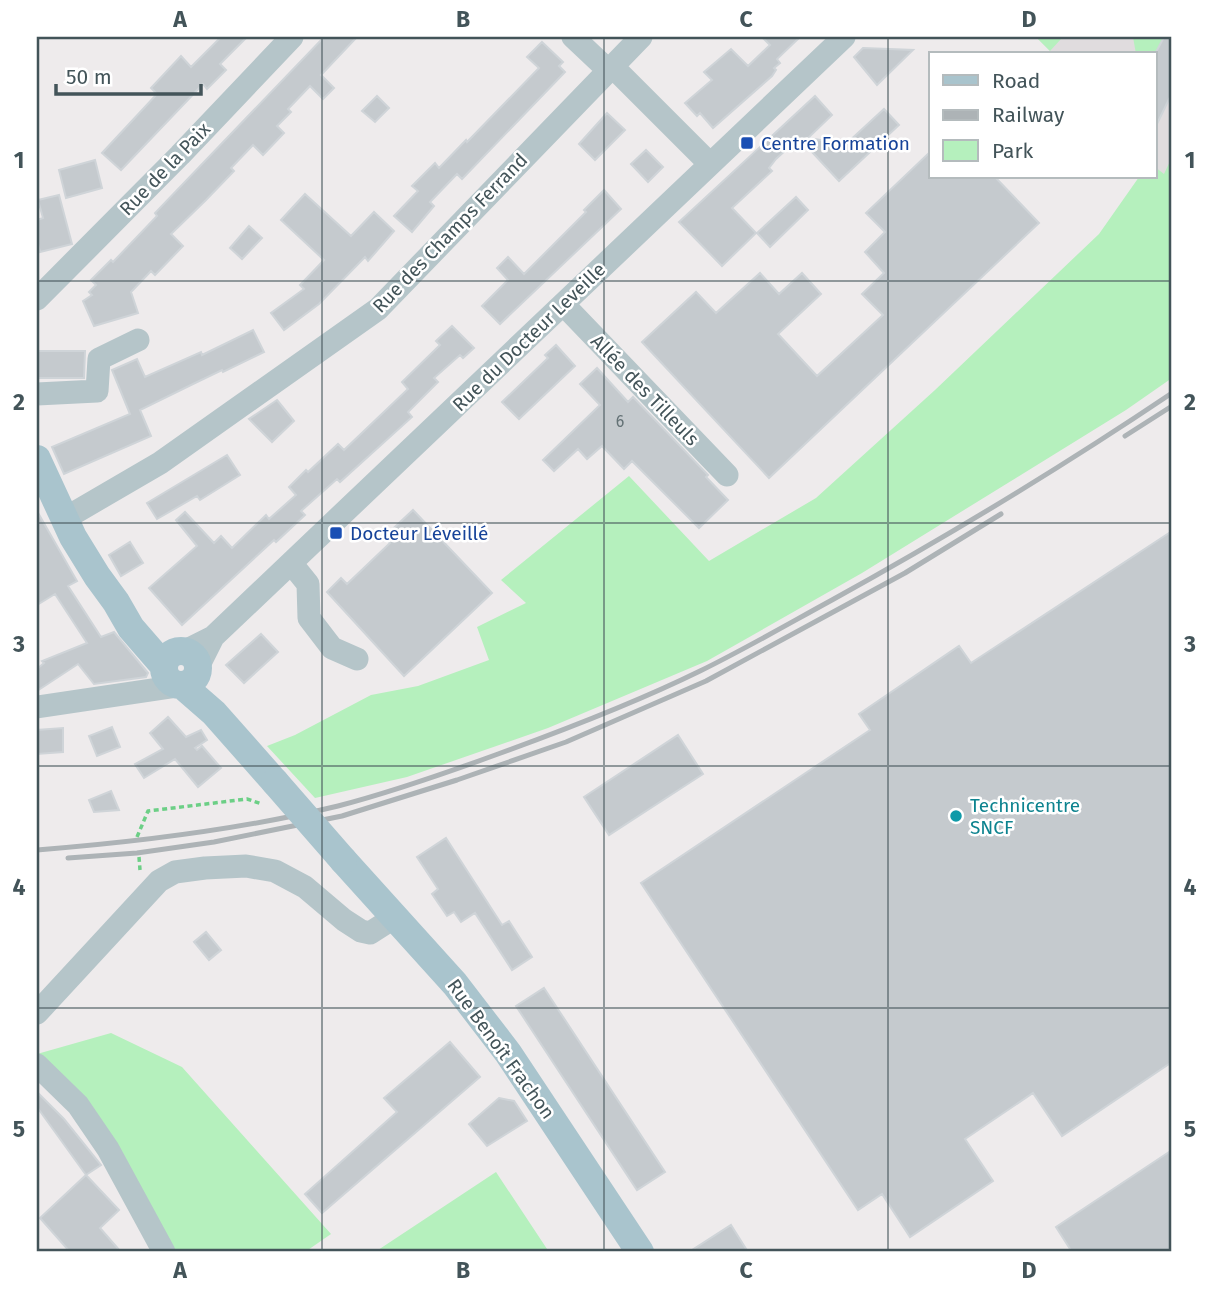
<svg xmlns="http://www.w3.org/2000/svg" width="1209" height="1289" viewBox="0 0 1209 1289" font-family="'Fira Sans',sans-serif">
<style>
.education{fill:#e0dcde}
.green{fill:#b5f0bd}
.building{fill:#c5cace;stroke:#cfd4d8;stroke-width:2}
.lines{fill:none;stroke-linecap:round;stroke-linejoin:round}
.path{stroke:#6ccf86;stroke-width:3.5;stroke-dasharray:5 3.5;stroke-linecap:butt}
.minor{stroke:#b5c5c9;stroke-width:23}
.major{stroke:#a9c4cd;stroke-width:28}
.rail{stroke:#adb3b6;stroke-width:5}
.major-bridge{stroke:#a9c4cd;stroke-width:28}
.grid{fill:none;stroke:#435459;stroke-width:2;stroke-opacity:0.55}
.transit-dot{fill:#1a4fb4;stroke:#fff;stroke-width:2.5}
.culture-dot{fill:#0f9aa8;stroke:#fff;stroke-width:2.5}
.labels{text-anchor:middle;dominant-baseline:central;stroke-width:5;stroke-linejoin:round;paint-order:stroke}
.number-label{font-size:16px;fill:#647276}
.transit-label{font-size:19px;fill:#164399;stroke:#fff;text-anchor:start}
.street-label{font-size:19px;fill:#435459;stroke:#fff}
.culture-label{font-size:19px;fill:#0d838f;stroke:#fff;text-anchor:start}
.neatline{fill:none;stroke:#435459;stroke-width:2.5}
.grid-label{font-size:23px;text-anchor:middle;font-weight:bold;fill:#435459}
</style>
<rect width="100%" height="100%" fill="#eeebec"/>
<!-- education -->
<path class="education" d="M1036 37H1172V183L1155 167V54H1053Z"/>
<!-- green -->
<path class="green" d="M1036 37H1059L1061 39 1050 51Z
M1133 37H1164L1155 54H1136Z
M1172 157V378L1126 410 862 573 707 661 548 728 407 777 315 798 267 746 295 735 371 695 418 686 489 660 477 627 526 603 501 580 629 476 709 561 816 498 935 390 1099 234 1139 177H1155V167L1164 174Z
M111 1033 182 1067 331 1234 305 1252H175L37 1054Z
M496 1172 549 1252H375Z"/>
<!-- building -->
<path class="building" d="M221 37H247L220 64 226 70 207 89 203 84 121 170 102 153 157 94 151 88 181 56 191 67Z
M324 37H357L321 75 334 88 323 99 310 86 288 109 291 112 277 126 284 133 263 155 253 145 231 168 234 171 206 200 171 234 183 246 155 275 151 271 131 292 138 313 94 326 83 301 92 295 89 292 96 285 91 280 111 260 113 262 157 216 155 213Z
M762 37H800L777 59 780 63 774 68 776 70 772 76 713 128 700 113 697 116 685 103 712 80 704 72 731 49 748 66 770 45Z
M1164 37H1172V93L1155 128V54Z
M542 42 563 62 559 66 565 72 462 179 457 174 430 202 434 206 412 232 394 216 418 191 412 186 435 163 439 168 466 140 467 142 539 68 527 57Z
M863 48 913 50 877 85 854 57Z
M377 96 389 108 375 122 362 111Z
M815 96 832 115 808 138 846 144 884 109 899 125 839 181 799 138 776 159 769 168 772 171 732 208 756 233 722 266 679 222Z
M607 113 625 130 595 160 579 144Z
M646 150 663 167 648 182 631 164Z
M931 151V177H995L1039 223 769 478 642 342 696 292 716 313 760 273 779 294 802 273 821 294 778 334 817 376 883 315 862 294 884 273 865 252 885 232 866 213Z
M95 160 102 188 66 198 59 170Z
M604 190 621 209 500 324 482 306 508 280 497 268 508 257 524 274 586 212 584 210Z
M305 194 351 236 374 212 394 231 368 261 365 257 319 304 284 330 271 313 304 289 300 285 324 260 281 220Z
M59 195 72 244 40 252 37 240V220L43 218 38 200Z
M796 197 808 210 770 247 757 233Z
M249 226 262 238 242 259 230 248Z
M452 326 474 348 463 358 460 355 434 378 438 382 408 412 412 417 340 482 337 479 301 511 305 515 276 542 274 540 182 625 149 588 197 546 176 520 185 512 214 543 221 536 232 548 266 515 269 519 296 495 289 487 306 470 308 472 338 444 344 450 408 389 402 382 440 345 436 341Z
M253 330 264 352 223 372 222 370 193 384 140 410 151 436 64 474 52 447 130 414 112 370 137 359 145 377 201 352 202 355Z
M556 345 575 366 519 419 502 402 548 358 545 355Z
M37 351H85L84 378H37Z
M597 368 628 402 633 397 708 475 706 477 728 500 699 528 632 461 624 469 602 446 587 459 578 449 554 471 543 460 600 405 580 384Z
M277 400 294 421 272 442 249 419Z
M227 455 240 475 200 500 197 496 157 519 147 503Z
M413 510 492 593 404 676 327 592 341 578 347 584 390 543 384 537Z
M37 511 77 581 68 586 101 637 114 632 148 673 146 677 94 684 78 664 37 691V669L44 663 42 661 87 643 55 594 37 605Z
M1172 531V1062L1062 1136 1033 1093 965 1139 993 1181 910 1237 882 1194 858 1210 641 883 870 730 859 714 959 646 971 663Z
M130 542 143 563 121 576 109 555Z
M261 634 278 652 244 683 226 665Z
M168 717 186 737 201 730 207 740 195 748 197 750 202 746 221 768 198 787 175 759 144 778 135 764 163 749 150 733Z
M112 727 120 747 97 756 89 736Z
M63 728V752L37 754V730Z
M678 735 703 774 609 835 584 797Z
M111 791 119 810 94 812 89 800Z
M446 838 502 925 509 921 532 957 512 970 475 913 461 922 454 912 447 916 432 894 438 889 417 857Z
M206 932 221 950 209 960 194 942Z
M544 988 665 1172 637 1190 516 1006Z
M450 1042 480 1077 322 1213 305 1194 397 1112 384 1098Z
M37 1092 64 1119 101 1165 86 1175 37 1107Z
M499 1098 514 1101 527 1121 487 1146 469 1124Z
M1172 1150V1252H1072L1056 1227Z
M86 1175 119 1210 100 1228 121 1252H70L40 1218Z
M731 1225 748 1252H689Z"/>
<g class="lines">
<!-- path -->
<path class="path" d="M137 837 148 811 247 799 262 804
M139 857 140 870"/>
<!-- minor -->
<path class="minor" d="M573 37 608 70
M612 66 710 164
M37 299 180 155 292 37
M563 304 727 475
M37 394 97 391 99 359 138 340
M64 519 160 463 378 309 641 37
M291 563 308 584 309 618 332 648 357 659
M185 651 213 637 844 37
M199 665 213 637
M37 707 178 686
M37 1013 159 881 175 872 205 868 246 866 275 871 305 887 344 920 361 931 370 933 395 917
M37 1065 78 1105 108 1149 164 1252"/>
<!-- major -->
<path class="major" d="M37 459 73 537 97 576 116 602 131 628 164 666
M164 668a17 17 0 1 1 34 0a17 17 0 1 1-34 0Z
M183 686 214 713 275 782
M343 860 455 984 508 1053 640 1252"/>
<!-- rail -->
<path class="rail" d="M1125 436 1172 406
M37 850C138 842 239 830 338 806 392 792 446 773 498 754 567 729 635 703 700 671 745 649 788 624 832 600 948 536 1062 467 1172 393
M68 858 137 853 214 842 342 816 457 780 566 742 706 681 905 573 1001 514"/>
<!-- major-bridge -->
<path class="major-bridge" d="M275 782 343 860"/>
</g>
<!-- grid -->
<path class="grid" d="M322 37V1252M604 37V1252M888 37V1252M37 281H1172M37 523H1172M37 766H1172M37 1008H1172"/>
<!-- markers -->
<g class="transit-dot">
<rect x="740" y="136" width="14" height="14" rx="3.5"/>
<rect x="329" y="526" width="14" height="14" rx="3.5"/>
</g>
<circle class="culture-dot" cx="956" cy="816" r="7"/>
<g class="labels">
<!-- number labels -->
<g class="number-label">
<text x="620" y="421">6</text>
</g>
<!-- transit labels -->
<g class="transit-label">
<text x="761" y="143">Centre Formation</text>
<text x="350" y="533">Docteur Léveillé</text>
</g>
<!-- street labels -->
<g class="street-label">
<text transform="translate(165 169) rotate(-46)">Rue de la Paix</text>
<text transform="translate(450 233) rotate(-46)">Rue des Champs Ferrand</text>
<text transform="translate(529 337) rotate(-44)">Rue du Docteur Leveille</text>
<text transform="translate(645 390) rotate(46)">Allée des Tilleuls</text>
<text transform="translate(501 1049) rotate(54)">Rue Benoît Frachon</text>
</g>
<!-- culture labels -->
<g class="culture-label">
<text x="970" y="805">Technicentre<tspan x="970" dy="22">SNCF</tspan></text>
</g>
</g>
<!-- border -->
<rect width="1209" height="1289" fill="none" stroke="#ffffff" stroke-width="77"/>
<!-- legend -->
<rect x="929" y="52" width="228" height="126" fill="#ffffff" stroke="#b4bbbd" stroke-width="2"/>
<rect x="943" y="75" width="35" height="10" fill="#a9c4cd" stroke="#b4bbbd" stroke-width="2"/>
<text x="992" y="88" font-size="21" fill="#435459">Road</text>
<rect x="943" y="110" width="35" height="10" fill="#adb3b6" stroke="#b4bbbd" stroke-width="2"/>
<text x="992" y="122" font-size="21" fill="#435459">Railway</text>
<rect x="943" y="140" width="35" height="21" fill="#b5f0bd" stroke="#b4bbbd" stroke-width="2"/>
<text x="992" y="158" font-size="21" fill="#435459">Park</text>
<!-- scale -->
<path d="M56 84v10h145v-10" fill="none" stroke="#435459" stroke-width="3.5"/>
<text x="66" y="84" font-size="21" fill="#435459" stroke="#ffffff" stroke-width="5" paint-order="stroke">50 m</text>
<rect x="38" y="38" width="1132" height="1212" class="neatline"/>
<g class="grid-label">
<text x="180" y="27">A</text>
<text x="463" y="27">B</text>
<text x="746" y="27">C</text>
<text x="1029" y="27">D</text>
<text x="19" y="168">1</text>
<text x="1190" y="168">1</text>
<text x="19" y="410">2</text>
<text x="1190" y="410">2</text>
<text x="19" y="652">3</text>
<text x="1190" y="652">3</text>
<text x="19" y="895">4</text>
<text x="1190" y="895">4</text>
<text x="19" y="1137">5</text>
<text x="1190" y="1137">5</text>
<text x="180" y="1278">A</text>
<text x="463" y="1278">B</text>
<text x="746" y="1278">C</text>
<text x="1029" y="1278">D</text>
</g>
</svg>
